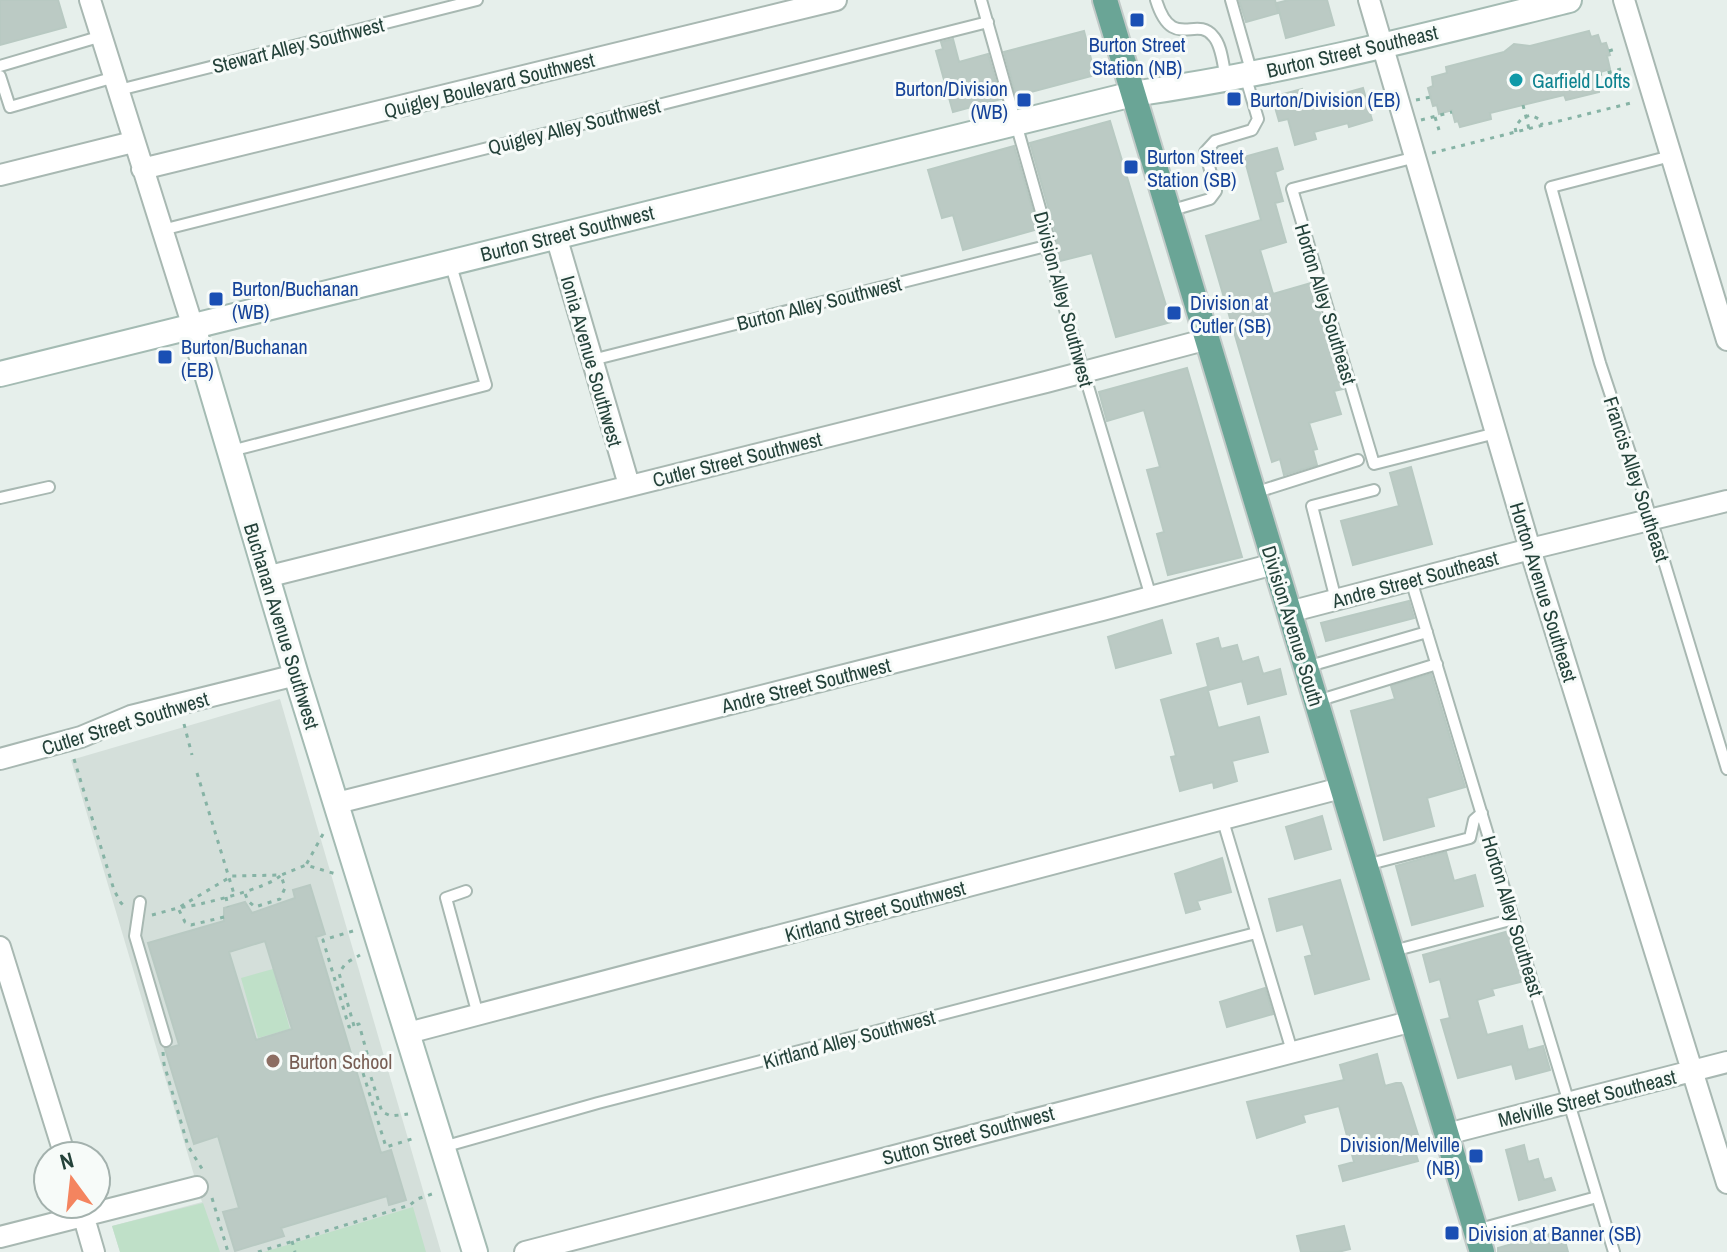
<svg xmlns="http://www.w3.org/2000/svg" width="1727" height="1252" viewBox="0 0 1727 1252" font-family="'Archivo Narrow',sans-serif">
<style>
.built{fill:#d4dfda}
.green{fill:#bfe0c8}
.building{fill:#bbcac4;stroke:#b8c9c2;stroke-width:2;fill-rule:evenodd}
.lines{fill:none;stroke-linecap:round;stroke-linejoin:round}
.lane-casing{stroke:#a8b8b2;stroke-width:14}
.street-casing{stroke:#a8b8b2;stroke-width:24}
.secondary-casing{stroke:#a4bbb3;stroke-width:28}
.primary-casing{stroke:#c2cac8;stroke-width:28}
.path{stroke:#86b3a5;stroke-width:3;stroke-dasharray:4 6;stroke-linecap:butt}
.lane{stroke:#fff;stroke-width:10}
.street{stroke:#fff;stroke-width:20}
.secondary{stroke:#fff;stroke-width:24}
.primary{stroke:#6aa596;stroke-width:24}
.transit-dot{fill:#1a4fb4;stroke:#f7fbf9;stroke-width:3}
.culture-dot{fill:#0f9aa8;stroke:#f7fbf9;stroke-width:3}
.education-dot{fill:#8d6e63;stroke:#f7fbf9;stroke-width:3}
.labels{text-anchor:middle;dominant-baseline:central;stroke-width:6;stroke-linejoin:round;paint-order:stroke}
.transit-label{font-size:20px;fill:#164399;stroke:#f7fbf9;text-anchor:start}
.street-label{font-size:20px;fill:#24423a;stroke:#f7fbf9}
.culture-label{font-size:20px;fill:#0d838f;stroke:#f7fbf9;text-anchor:start}
.education-label{font-size:20px;fill:#785e54;stroke:#f7fbf9;text-anchor:start}
</style>
<rect width="100%" height="100%" fill="#e6efeb"/>
<!-- built -->
<path class="built" d="M280 699 441 1252H120L112 1226 202 1202 71 760Z"/>
<!-- green -->
<path class="green" d="M273 969 290 1029 258 1038 241 978Z
M203 1203 220 1252H120L112 1226Z
M413 1207 426 1252H264Z"/>
<!-- building -->
<path class="building" d="M0 0H58L66 27 0 45Z
M1239 0H1275L1278 13 1246 22Z
M1289 0H1327L1334 25 1286 38 1277 3Z
M1084 31 1095 75 1016 96 1004 52Z
M1589 31 1591 37 1598 35 1601 44 1606 43 1610 55 1607 56 1610 69 1597 73 1599 92 1566 100 1564 95 1490 113 1491 119 1460 127 1458 121 1455 122 1452 110 1439 114 1437 105 1433 106 1428 88 1433 86 1432 77 1447 73 1446 67 1504 52 1514 44 1530 46Z
M953 39 959 62 988 54 1001 99 953 112 936 51 943 49 941 42Z
M1363 88 1372 120 1349 127 1348 123 1314 132 1316 139 1295 145 1288 119 1279 121 1272 97 1302 89 1306 104Z
M1110 121 1171 322 1116 337 1092 253 1060 261 1056 245 1057 238 1030 143Z
M1014 146 1038 229 963 250 953 215 942 218 928 170Z
M1277 148 1283 169 1275 172 1283 201 1275 203 1286 242 1260 250 1273 294 1311 283 1343 389 1334 391 1341 414 1309 423 1317 449 1313 450 1317 465 1284 475 1280 459 1272 462 1206 236 1261 220 1244 157Z
M1187 368 1242 557 1168 575 1157 534 1164 532 1147 470 1160 467 1144 410 1107 421 1099 392Z
M1411 467 1432 544 1353 565 1341 521 1399 506 1390 473Z
M1409 601 1414 618 1326 641 1321 623Z
M1162 620 1171 653 1116 668 1108 637Z
M1218 638 1221 649 1237 645 1242 662 1258 657 1263 674 1280 669 1286 694 1248 704 1242 681 1209 690 1197 644Z
M1431 674 1465 787 1427 798 1434 826 1384 840 1351 711 1395 699 1391 686Z
M1207 687 1218 728 1259 717 1268 752 1232 761 1237 781 1214 788 1213 782 1180 791 1171 757 1176 756 1161 700Z
M1322 816 1331 849 1295 859 1286 827Z
M1446 852 1454 881 1475 875 1483 906 1412 925 1396 866Z
M1222 858 1231 892 1197 901 1200 909 1186 913 1175 874Z
M1340 880 1369 979 1315 994 1305 957 1312 955 1303 924 1277 931 1269 899Z
M310 885 325 934 316 937 381 1153 391 1150 406 1200 389 1205 387 1196 281 1228 284 1236 235 1251 223 1212 239 1208 218 1136 194 1144 165 1049 179 1045 148 943 224 921V908L245 902 252 913 295 898 293 890ZM265 941 292 1029 256 1040 229 952Z
M1509 931 1524 981 1492 989 1494 995 1477 1000 1487 1035 1522 1026 1528 1050 1543 1046 1550 1070 1516 1079 1512 1064 1458 1078 1441 1020 1450 1018 1440 979 1430 982 1423 955Z
M1265 988 1273 1014 1227 1027 1220 1002Z
M1377 1054 1385 1086 1396 1083H1401L1403 1087 1419 1138 1415 1151 1418 1161 1343 1181 1339 1166 1354 1162 1339 1106 1303 1115 1305 1122 1257 1138 1247 1102 1344 1080 1340 1065Z
M1524 1145 1528 1162 1538 1159 1544 1180 1551 1178 1555 1190 1519 1200 1506 1150Z
M1344 1226 1350 1249 1338 1252H1301L1297 1236Z
M1562 1230 1568 1252H1498V1248Z"/>
<g class="lines">
<!-- lane casing -->
<g class="lane-casing">
<path id="lane" d="M981 0 1049 240 1046 246 1151 597
M1156 0C1172 52 1196 15 1213 36 1222 45 1223 66 1226 78
M1231 0 1252 74
M0 66 102 36
M0 76 10 107 115 77
M119 90 477 0
M1671 156 1551 187 1600 363 1643 492 1727 769
M1416 157 1292 189 1374 464 1496 433
M1169 211 1210 199 1216 191 1205 152 1215 141 1252 130 1258 119 1245 75
M162 230 988 22
M592 360 1046 246
M231 451 486 385 450 262
M1254 493 1358 460
M0 498 49 487
M1411 580 1614 1252
M1336 600 1312 506 1374 490
M1306 667 1427 632
M1317 701 1437 664
M1223 821 1292 1051
M1366 865 1470 838 1474 820 1482 813
M466 891 446 898 478 1015
M140 902 135 936 166 1041
M1393 951 1514 919
M443 1147 598 1103 1256 933
M1476 1230 1597 1197"/>
</g>
<!-- street casing -->
<g class="street-casing">
<path id="street" d="M90 0 193 327
M1369 0 1530 549 1727 1183
M1624 0 1727 340
M142 169 836 0
M0 175 133 142
M556 236 629 485
M266 577 1046 382 1208 339
M1289 612 1530 549 1727 501
M0 759 81 737 131 716 296 675
M337 803 1102 610 1274 564
M0 947 65 1156
M408 1033 1341 788
M1447 1134 1727 1062
M80 1204 94 1252
M0 1237 197 1187
M525 1252 1413 1021"/>
</g>
<!-- secondary casing -->
<g class="secondary-casing">
<path id="secondary" d="M193 327 296 675 475 1252
M0 374 1133 94C1281 73 1425 36 1569 0"/>
</g>
<!-- primary casing -->
<g class="primary-casing">
<path id="primary" d="M1105 0 1482 1252"/>
</g>
<!-- path -->
<path class="path" d="M1609 51 1615 49
M1610 72 1613 86
M1598 75 1621 69
M1416 100 1431 97
M1523 105 1529 129
M1435 117 1439 130
M1421 120 1452 112
M1516 132 1515 127 1522 118 1531 115 1541 120 1542 125
M1432 153 1631 103
M184 724 192 755
M74 759 114 890 121 903 127 908
M197 773 234 894
M323 834 306 865 336 874
M226 897 228 907
M152 915 178 908 232 876 281 875 306 865
M224 917 191 925 185 922 178 908C197 906 270 888 281 875L285 888 280 899 255 907 248 901 244 891
M353 931 323 940 349 1027 359 1024 368 1057 359 1060 386 1147 415 1138
M354 1026 339 973 346 963 360 955
M163 1052 164 1064 188 1146 204 1172
M365 1058 382 1112 391 1116 408 1114
M212 1198 228 1252
M292 1241 295 1252
M258 1252 410 1205 417 1199 432 1194"/>
<!-- lane -->
<use href="#lane" class="lane"/>
<!-- street -->
<use href="#street" class="street"/>
<!-- secondary -->
<use href="#secondary" class="secondary"/>
<!-- primary -->
<use href="#primary" class="primary"/>
</g>
<!-- markers -->
<g class="transit-dot">
<rect x="1129" y="12" width="16" height="16" rx="4"/>
<rect x="1226" y="91" width="16" height="16" rx="4"/>
<rect x="1016" y="92" width="16" height="16" rx="4"/>
<rect x="1123" y="159" width="16" height="16" rx="4"/>
<rect x="208" y="291" width="16" height="16" rx="4"/>
<rect x="1166" y="305" width="16" height="16" rx="4"/>
<rect x="157" y="349" width="16" height="16" rx="4"/>
<rect x="1468" y="1148" width="16" height="16" rx="4"/>
<rect x="1444" y="1225" width="16" height="16" rx="4"/>
</g>
<circle class="culture-dot" cx="1516" cy="80" r="8"/>
<circle class="education-dot" cx="273" cy="1061" r="8"/>
<g class="labels">
<!-- transit labels -->
<g class="transit-label">
<text x="1137" y="44" text-anchor="middle">Burton Street<tspan x="1137" dy="23">Station (NB)</tspan></text>
<text x="1008" y="88" text-anchor="end">Burton/Division<tspan x="1008" dy="23">(WB)</tspan></text>
<text x="1250" y="99">Burton/Division (EB)</text>
<text x="1147" y="156">Burton Street<tspan x="1147" dy="23">Station (SB)</tspan></text>
<text x="232" y="288">Burton/Buchanan<tspan x="232" dy="23">(WB)</tspan></text>
<text x="1190" y="302">Division at<tspan x="1190" dy="23">Cutler (SB)</tspan></text>
<text x="181" y="346">Burton/Buchanan<tspan x="181" dy="23">(EB)</tspan></text>
<text x="1460" y="1144" text-anchor="end">Division/Melville<tspan x="1460" dy="23">(NB)</tspan></text>
<text x="1468" y="1233">Division at Banner (SB)</text>
</g>
<!-- street labels -->
<g class="street-label">
<text transform="translate(298 45) rotate(-14)">Stewart Alley Southwest</text>
<text transform="translate(1352 51) rotate(-13)">Burton Street Southeast</text>
<text transform="translate(489 85) rotate(-14)">Quigley Boulevard Southwest</text>
<text transform="translate(574 126) rotate(-14)">Quigley Alley Southwest</text>
<text transform="translate(567 233) rotate(-14)">Burton Street Southwest</text>
<text transform="translate(1064 299) rotate(75)">Division Alley Southwest</text>
<text transform="translate(819 303) rotate(-14)">Burton Alley Southwest</text>
<text transform="translate(1326 304) rotate(73)">Horton Alley Southeast</text>
<text transform="translate(592 361) rotate(74)">Ionia Avenue Southwest</text>
<text transform="translate(737 459) rotate(-14)">Cutler Street Southwest</text>
<text transform="translate(1637 479) rotate(72)">Francis Alley Southeast</text>
<text transform="translate(1415 579) rotate(-15)">Andre Street Southeast</text>
<text transform="translate(1544 592) rotate(73)">Horton Avenue Southeast</text>
<text transform="translate(282 626) rotate(73)">Buchanan Avenue Southwest</text>
<text transform="translate(1293 626) rotate(73)">Division Avenue South</text>
<text transform="translate(806 685) rotate(-14)">Andre Street Southwest</text>
<text transform="translate(125 723) rotate(-17)">Cutler Street Southwest</text>
<text transform="translate(875 911) rotate(-15)">Kirtland Street Southwest</text>
<text transform="translate(1513 916) rotate(73)">Horton Alley Southeast</text>
<text transform="translate(849 1039) rotate(-15)">Kirtland Alley Southwest</text>
<text transform="translate(1587 1098) rotate(-14)">Melville Street Southeast</text>
<text transform="translate(968 1135) rotate(-15)">Sutton Street Southwest</text>
</g>
<!-- culture labels -->
<g class="culture-label">
<text x="1532" y="80">Garfield Lofts</text>
</g>
<!-- education labels -->
<g class="education-label">
<text x="289" y="1061">Burton School</text>
</g>
</g>
<!-- north arrow -->
<g transform="translate(72 1180) rotate(345)"><circle r="38" fill="#f7fbf9" stroke="#a3b1ad" stroke-width="2"/>
<path d="M0-6L14 30L0 20L-14 30Z" fill="#f4845f"/>
<text y="-12" font-size="22" font-weight="bold" text-anchor="middle" fill="#24423a">N</text>
</g>
</svg>
